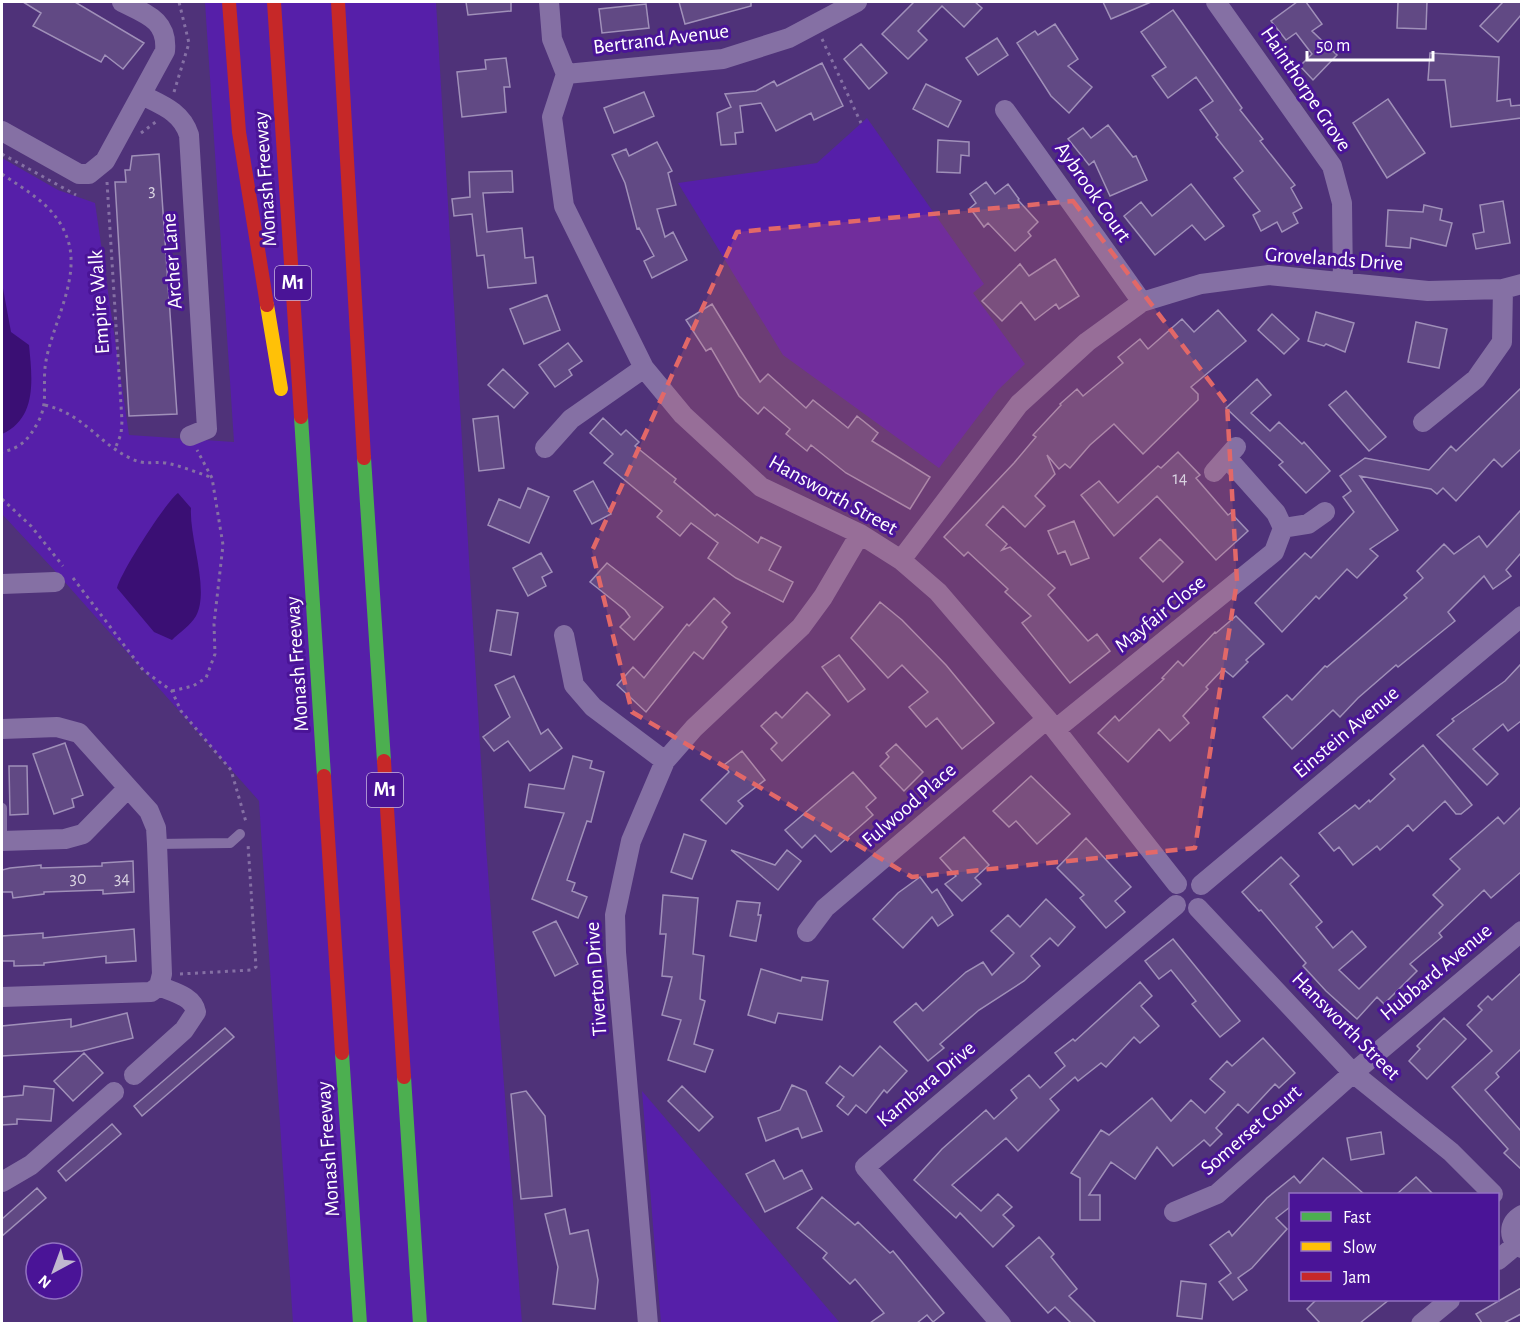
<svg xmlns="http://www.w3.org/2000/svg" width="1523" height="1325" viewBox="0 0 1523 1325" font-family="'Alegreya Sans',sans-serif">
<style>
.green{fill:#561fa9}
.water{fill:#3a0f74}
.building{fill:#614984;stroke:#a090b9;stroke-width:1.5}
.lines{fill:none;stroke-linecap:round;stroke-linejoin:round}
.path{stroke:#8570a4;stroke-width:3;stroke-dasharray:3 4.5;stroke-linecap:butt}
.lane{stroke:#8570a4;stroke-width:10}
.street{stroke:#8570a4;stroke-width:20}
.fast{stroke:#4caf50;stroke-width:14}
.slow{stroke:#ffc107;stroke-width:14}
.jam{stroke:#c62828;stroke-width:14}
.marked{fill:#e26868;fill-opacity:0.2;stroke:#e26868;stroke-width:4.5;stroke-dasharray:12 8;stroke-linejoin:round}
.labels{text-anchor:middle;dominant-baseline:central;stroke-width:6;stroke-linejoin:round;paint-order:stroke}
.number-label{font-size:18px;fill:#d8d2e0}
.shield{fill:#4a1497;stroke:#c9b8e0;stroke-width:1.5}
.shield-label{font-size:20px;font-weight:bold;fill:#fff}
.street-label{font-size:21px;fill:#fff;stroke:#4a1497}
</style>
<rect width="100%" height="100%" fill="#4f3279"/>
<!-- green -->
<path class="green" d="M205 2H436L486 846 522 1323H293L259 801 55 571 2 514V158L58 190 95 203 129 435 234 442Z
M867 118 984 284 973 293 1025 364 998 390 939 468 783 355 678 183 817 163Z
M642 1091 840 1323H661Z"/>
<!-- water -->
<path class="water" d="M2 283 11 332 29 345C32 377 38 418 2 434Z
M178 493 191 508C189 538 210 590 196 616 191 625 179 633 172 640L154 632 117 588C121 572 165 503 178 493Z"/>
<!-- building -->
<path class="building" d="M23 2H75L144 43 123 69 105 55 101 62 33 26 41 13Z
M466 2H511V11L468 15Z
M679 2H751V6L685 24Z
M914 2H975L982 8 964 27 942 6 918 31 927 40 908 59 882 34Z
M1103 2H1151L1111 19Z
M1297 2H1306L1322 24 1312 31 1337 55 1313 80 1300 66 1312 54 1296 33 1286 40 1271 21Z
M1398 2H1427L1426 29 1397 28Z
M1503 2H1521V15L1498 42 1480 26Z
M646 4 649 28 602 33 599 9Z
M1173 10 1242 108 1240 110 1263 139 1260 141 1295 185 1291 188 1302 208 1293 213 1298 223 1282 232 1277 222 1261 231 1253 215 1260 211 1234 178 1243 171 1216 137 1218 135 1200 110 1213 101 1196 77 1168 98 1152 76 1166 67 1141 32Z
M1055 24 1078 59 1068 66 1092 87 1069 113 1051 96 1017 43 1035 31 1038 35Z
M997 38 1008 55 978 75 966 58Z
M861 44 887 73 869 89 844 59Z
M1430 53 1499 57 1497 101 1510 99 1511 106 1521 105V118L1451 127 1445 80H1428Z
M506 58 510 87H504L506 112 462 117 457 72 486 69 485 60Z
M822 63 843 106 814 120 811 113 776 131 761 103 740 106 743 132 735 133 736 144 721 145 717 113 731 107 725 94 756 91 774 81 777 86Z
M926 84 961 101 948 127 913 109Z
M644 92 654 116 614 133 604 108Z
M1388 99 1425 153 1387 178 1353 123Z
M1108 125 1133 157 1136 156 1147 180 1110 196 1094 161 1089 165 1068 139 1083 128 1091 138Z
M938 140 969 142V156L961 155 960 173 937 172Z
M657 142 672 171 668 173 676 205 657 209 665 237 673 232 687 260 652 278 644 261 654 256 639 228 637 229 625 183 612 155 626 149 629 156Z
M159 154 177 414 129 416 115 182H126L125 170H130L132 156Z
M512 171 513 192 483 193 487 232 522 228 525 258 533 257 536 283 488 288 484 255 477 256 472 214 454 216 452 199 470 197 469 172Z
M986 182 995 194 1008 184 1019 199 1018 200 1038 222 1028 232 1031 236 1015 251 988 223 984 227 970 208 976 203 970 194Z
M1191 184 1224 226 1205 240 1192 225 1155 255 1124 216 1141 202 1152 216Z
M1503 201 1510 243 1476 249 1473 234 1484 232 1480 205Z
M1424 205 1442 209 1440 220 1452 223 1446 246 1411 238 1410 248 1386 246 1388 210 1423 212Z
M1055 259 1079 296 1059 309 1056 304 1035 320 1021 302 1002 321 982 301 1020 264 1029 276Z
M547 295 560 330 524 344 510 309Z
M712 304 760 382 768 374 806 408 813 400 848 428 857 416 878 433 872 441 930 477 910 509 846 473 811 445 807 451 786 434 790 429 764 407 758 414 739 396 711 348 706 351 686 320Z
M1218 310 1246 341 1191 387 1198 394V400L1143 454 1114 424 1090 445 1070 468 1065 464 1059 469 1047 455 1055 474 1035 496 1045 506 1025 527 1003 506 986 525 1007 544 1002 550 1010 547 1055 588 1048 595 1088 641 1097 634 1110 651 1070 683 1022 623 1031 616 1005 592 1008 589 968 552 964 556 944 537 1014 463 1036 437 1033 435 1061 405 1060 404 1077 389 1083 396 1123 363 1118 357 1140 339 1148 349 1182 319 1194 332Z
M1316 312 1354 323 1345 352 1326 344 1324 346 1308 341Z
M1272 314 1299 339 1284 354 1258 330Z
M1416 322 1447 329 1439 368 1408 362Z
M568 343 582 361 569 370 572 375 555 387 539 365Z
M503 369 528 393 514 408 488 385Z
M1257 379 1271 395 1251 413 1270 431 1279 422 1302 444 1304 442 1330 471 1306 493 1279 465 1283 462 1226 408Z
M1521 388V449L1502 467 1494 459 1456 501 1443 488 1437 494 1431 489 1360 476 1398 530 1370 549 1378 556 1357 578 1347 569 1319 599 1316 596 1282 632 1255 603 1305 553 1311 558 1354 512 1343 497 1351 491 1340 476 1365 458 1429 470 1451 446 1456 451Z
M1346 391 1386 437 1369 451 1329 405Z
M498 416 504 468 479 471 473 419Z
M603 418 621 435 626 430 639 442 635 446 676 479 674 482 715 516 717 514 758 543 761 537 781 547 769 570 793 582 783 602 736 578 708 558 718 543 691 523 680 536 657 517 662 511 604 463 613 454 590 433Z
M1178 452 1200 475 1196 478 1228 515 1231 513 1248 531 1216 560 1157 496 1114 536 1081 495 1099 481 1118 503 1158 466 1161 468Z
M593 481 611 514 592 524 574 491Z
M528 488 549 497 529 543 488 525 499 499 520 508Z
M1521 510V553L1506 570 1511 576 1493 589 1484 576 1448 612 1455 621 1398 667 1396 665 1358 698 1340 717 1333 710 1292 749 1263 717 1287 695 1292 700 1325 666 1327 667 1407 598 1404 595 1423 578 1417 571 1444 544 1454 554 1479 536 1487 547Z
M1074 521 1089 558 1071 565 1065 551 1058 554 1048 531Z
M1160 539 1183 562 1163 582 1140 558Z
M541 553 552 572 542 577 546 586 528 596 513 568Z
M607 563 663 607 634 640 620 627 630 617 625 610 590 582Z
M714 598 730 613 722 622 727 627 703 659 694 652 646 712 617 685 633 667 644 678 687 624 689 626Z
M880 602 902 620 946 665 994 723 962 749 937 718 926 727 909 707 928 692 902 665 888 678 851 638Z
M497 610 518 613 511 655 490 651Z
M1236 616 1264 644 1246 660 1248 662 1233 677 1223 669 1206 687 1208 689 1183 716 1189 723 1170 741 1159 729 1128 762 1098 733 1115 716 1119 721 1164 679 1162 678 1178 661 1183 666 1215 632 1216 633Z
M839 655 865 689 848 702 822 667Z
M1521 664V721L1508 731 1503 724 1473 749 1498 774 1487 785 1437 735 1454 721 1452 719 1505 681Z
M514 676 541 734 548 729 562 748 530 771 508 741 494 751 483 737 510 717 495 685Z
M807 692 830 715 782 761 771 749 777 743 761 726 776 712 782 718Z
M65 743 83 795 72 799 74 807 54 814 33 754Z
M896 744 923 772 904 791 880 766 889 757 886 753Z
M1423 745 1472 805 1461 814H1456L1445 801 1413 831 1408 825 1380 850 1377 846 1353 865 1339 847 1334 851 1319 833 1355 805 1359 809 1369 800 1370 802 1395 779 1390 774Z
M742 751 765 780 738 801 743 806 726 824 701 800 729 772 724 765Z
M573 756 592 761 590 768 604 772 591 822 587 821 567 880 575 883 572 891 587 897 578 918 532 899 564 813 525 807 529 784 564 789Z
M9 766H27L28 814 10 815Z
M853 772 876 798 866 807 873 815 831 852 815 835 802 848 785 830Z
M1031 776 1070 814 1037 844 1016 821 1009 827 993 811Z
M1521 807V872L1491 898 1484 890 1439 933 1442 937 1410 964 1417 971 1384 1004 1377 997 1357 1019 1326 991 1303 966 1306 963 1261 910 1259 911 1242 892 1281 857 1299 876 1290 884 1322 922 1316 927 1333 948 1352 931 1366 947 1339 970 1359 989 1443 905 1433 895 1460 869 1450 859 1498 817 1504 824Z
M684 834 706 841 692 879 671 872Z
M964 837 989 865 975 878 981 884 962 901 945 884 956 876 940 858Z
M1086 838 1131 887 1115 901 1125 912 1106 928 1080 898 1084 895 1057 868Z
M731 850 775 865 787 850 801 861 778 890Z
M133 861 134 892 103 894V890L44 892V894L13 898 12 892H2V870L10 868 41 865V868L102 866V863Z
M920 877 932 893 937 889 953 915 938 926 932 917 903 948 873 919 898 893Z
M663 895 698 898 693 954 704 956 700 999 705 1001 694 1044 713 1050 705 1072 668 1060 681 1020 662 1015 672 977 662 976 666 934H660Z
M1046 899 1075 927 1058 946 1050 938 1031 956 1040 966 1024 981 979 1010 940 1044 944 1048 928 1061 894 1022 916 1003 923 1011 966 972 983 962 992 975 1014 953 991 931 1008 915 1020 927Z
M737 901 760 903 758 915H761L756 941 730 936Z
M556 921 578 964 555 976 533 932Z
M134 929 136 961 106 963V956L44 963V965L14 966V961H2V936L43 933V938Z
M1173 939 1240 1021 1220 1037 1192 1004 1196 1001 1171 970 1159 979 1145 961Z
M761 969 801 981 802 977 828 981 822 1020 778 1013 775 1023 748 1015Z
M1521 973V1049L1496 1073 1499 1077 1485 1090 1521 1131V1169L1504 1153 1508 1149 1452 1087 1492 1051 1467 1025 1482 1010 1478 1006 1488 996 1492 1000Z
M1140 982 1152 996 1141 1006 1159 1026 1140 1043 1134 1037 1106 1067 1101 1063 1078 1081 1075 1077 1050 1099 1059 1110 1018 1151 1006 1138 952 1185 981 1211 998 1194 1012 1207 1003 1215 1014 1226 993 1247 960 1213 956 1218 914 1180 942 1149 986 1110 994 1119 1017 1098 1011 1090 1029 1075 1040 1088 1065 1066 1055 1053 1073 1039 1075 1041Z
M127 1013 133 1038 82 1051 2 1056V1026L71 1019V1027Z
M1444 1018 1466 1039 1427 1079 1409 1061 1420 1049 1417 1046Z
M225 1028 234 1037 142 1116 134 1106Z
M1263 1038 1295 1073 1279 1088 1275 1084 1248 1113 1238 1104 1216 1128 1222 1134 1210 1146 1204 1140 1173 1166 1157 1147 1135 1179 1111 1162 1089 1195H1100V1220H1080V1178L1071 1173 1101 1130 1109 1135 1152 1098 1171 1121 1191 1100 1205 1113 1225 1092 1210 1079 1227 1061 1232 1066Z
M880 1046 907 1071 887 1093 884 1090 866 1113 856 1105 848 1115 837 1106 844 1097 826 1083 840 1066 853 1076Z
M84 1053 103 1073 73 1101 54 1081Z
M792 1085 806 1091 822 1131 802 1138 798 1128 766 1141 758 1118 780 1110Z
M24 1086 54 1089 51 1121 17 1119V1124L2 1125V1097L23 1095Z
M682 1086 713 1117 699 1131 668 1101Z
M526 1091 545 1116 552 1196 521 1199 511 1094Z
M112 1124 121 1134 66 1181 58 1171Z
M1381 1132 1384 1154 1351 1160 1347 1138Z
M1323 1158 1364 1194H1290V1207L1276 1218 1287 1229 1252 1268 1238 1278 1247 1290 1233 1300 1219 1282 1231 1273 1210 1245 1229 1231 1232 1236 1267 1198 1294 1176 1300 1183Z
M774 1160 784 1179 802 1170 812 1189 765 1212 746 1174Z
M1416 1177 1433 1194H1397Z
M37 1188 46 1198 2 1236V1219Z
M822 1197 855 1225 858 1222 890 1253 893 1251 944 1313 933 1322 927 1315 917 1323H870L884 1313 855 1279 850 1284 823 1258 827 1253 797 1228Z
M565 1209 570 1234 588 1230 598 1280 595 1309 553 1304 558 1267 545 1214Z
M1039 1237 1054 1254 1051 1257 1077 1289 1069 1296 1096 1323H1071L1055 1307 1048 1313 1006 1266Z
M1181 1281 1206 1284 1202 1319 1177 1316Z
M1521 1288V1314L1504 1323H1482L1476 1314Z
M1317 1299H1390L1360 1323H1320L1307 1309Z"/>
<g class="lines">
<!-- path -->
<path class="path" d="M822 39 861 123
M174 92 189 43 179 2
M141 133 157 121
M2 154 76 195
M2 174C28 192 54 205 66 235 84 277 49 328 45 368 43 388 48 404 38 422 29 439 21 448 2 452
M107 182 122 421 121 434 115 449
M45 405C85 415 97 442 130 458 145 466 152 461 166 463 181 466 196 472 210 477
M2 499 31 526 63 566
M73 578 143 670 172 691 181 711 231 770 246 822
M172 691 193 686 206 678 215 654 214 624 223 545 212 478 197 450
M180 974 251 970 256 967 248 844"/>
<!-- lane -->
<path class="lane" d="M2 808V841
M157 844 230 843 240 834"/>
<!-- street -->
<path class="street" d="M549 2 552 39 566 74 552 117 564 206 644 368 683 415 761 487 860 534 901 560 938 592 1047 719 1177 884
M1216 2 1332 166 1342 203 1343 283
M566 74 723 59 789 38 857 2
M142 95C162 105 182 112 189 135L207 429 190 436
M1005 110 1142 302
M2 131 79 174H89L105 161 165 51C168 20 146 14 122 2
M1423 422 1476 379 1502 342 1503 289
M545 448 571 419 644 368
M1214 472 1236 447
M1283 528 1308 524 1325 512
M901 560 1019 404 1087 342 1142 302 1201 284 1269 275 1428 291 1503 289 1522 284
M2 584 55 582
M564 635 574 685 593 707 665 761
M2 729 57 727 79 733 149 811 156 828 157 844 162 974 159 986
M1056 729 1274 552 1283 528 1276 513 1228 459
M2 841 65 839 83 834 128 788
M1201 885 1522 616
M1198 908 1353 1073 1451 1152 1493 1194
M807 932 825 908 1047 719
M2 997 151 992 159 986
M134 1075 184 1030 196 1012C193 996 173 992 159 986
M2 1182 31 1165 114 1092
M1174 1212 1217 1194 1353 1073 1522 931
M1522 1215C1507 1223 1508 1240 1522 1248
M1498 1260 1516 1245
M648 1324 616 952 615 915 631 841 665 761 694 728 801 627 823 597 860 534
M1001 1324 865 1167 1176 905
M1421 1324 1450 1300"/>
<!-- fast -->
<path class="fast" d="M301 417 324 776
M364 458 384 761
M342 1053 360 1324
M404 1077 420 1324"/>
<!-- slow -->
<path class="slow" d="M267 305 281 389"/>
<!-- jam -->
<path class="jam" d="M229 2 239 132 267 305
M274 2 301 417
M338 2 364 458
M384 761 404 1077
M324 776 342 1053"/>
</g>
<!-- marked area -->
<path class="marked" d="M1073 201 1227 404 1237 581 1195 848 912 877 632 712 592 551 737 232Z"/>
<g class="labels">
<!-- number labels -->
<g class="number-label">
<text x="152" y="191">3</text>
<text x="1180" y="479">14</text>
<text x="78" y="879">30</text>
<text x="122" y="879">34</text>
</g>
<!-- shield labels -->
<g class="shield">
<rect x="275" y="266" width="36" height="34" rx="4.5"/>
<rect x="367" y="773" width="36" height="34" rx="4.5"/>
</g>
<g class="shield-label">
<text x="293" y="283">M1</text>
<text x="385" y="790">M1</text>
</g>
<!-- street labels -->
<g class="street-label">
<text transform="translate(661 39) rotate(-7)">Bertrand Avenue</text>
<text transform="translate(1306 89) rotate(56)">Hainthorpe Grove</text>
<text transform="translate(265 179) rotate(-94)">Monash Freeway</text>
<text transform="translate(1093 192) rotate(55)">Aybrook Court</text>
<text transform="translate(1334 259) rotate(4)">Grovelands Drive</text>
<text transform="translate(172 261) rotate(-94)">Archer Lane</text>
<text transform="translate(99 302) rotate(-94)">Empire Walk</text>
<text transform="translate(833 495) rotate(29)">Hansworth Street</text>
<text transform="translate(1160 614) rotate(-39)">Mayfair Close</text>
<text transform="translate(297 664) rotate(-94)">Monash Freeway</text>
<text transform="translate(1346 732) rotate(-40)">Einstein Avenue</text>
<text transform="translate(909 805) rotate(-41)">Fulwood Place</text>
<text transform="translate(1436 972) rotate(-40)">Hubbard Avenue</text>
<text transform="translate(596 979) rotate(-94)">Tiverton Drive</text>
<text transform="translate(1346 1026) rotate(45)">Hansworth Street</text>
<text transform="translate(926 1084) rotate(-40)">Kambara Drive</text>
<text transform="translate(1251 1130) rotate(-41)">Somerset Court</text>
<text transform="translate(328 1149) rotate(-94)">Monash Freeway</text>
</g>
</g>
<!-- border -->
<rect width="1523" height="1325" fill="none" stroke="#ffffff" stroke-width="6"/>
<!-- legend -->
<rect x="1289" y="1193" width="210" height="108" fill="#4a1497" stroke="#9272c1" stroke-width="1.5"/>
<rect x="1301" y="1212" width="30" height="9" fill="#4caf50" stroke="#9272c1" stroke-width="1.5"/>
<text x="1343" y="1223" font-size="18" fill="#ffffff">Fast</text>
<rect x="1301" y="1242" width="30" height="9" fill="#ffc107" stroke="#9272c1" stroke-width="1.5"/>
<text x="1343" y="1253" font-size="18" fill="#ffffff">Slow</text>
<rect x="1301" y="1272" width="30" height="9" fill="#c62828" stroke="#9272c1" stroke-width="1.5"/>
<text x="1343" y="1283" font-size="18" fill="#ffffff">Jam</text>
<!-- north arrow -->
<g transform="translate(54 1271) rotate(221)"><circle r="28" fill="#4a1497" stroke="#9272c1" stroke-width="1.5"/>
<path d="M0-4.5L10 22L0 15L-10 22Z" fill="#c1b7d0"/>
<text y="-9" font-size="16" font-weight="bold" text-anchor="middle" fill="#ffffff">N</text>
</g>
<!-- scale -->
<path d="M1307 51v9h126v-9" fill="none" stroke="#ffffff" stroke-width="3"/>
<text x="1316" y="51" font-size="18" fill="#ffffff" stroke="#4a1497" stroke-width="4.5" paint-order="stroke">50 m</text>
</svg>
